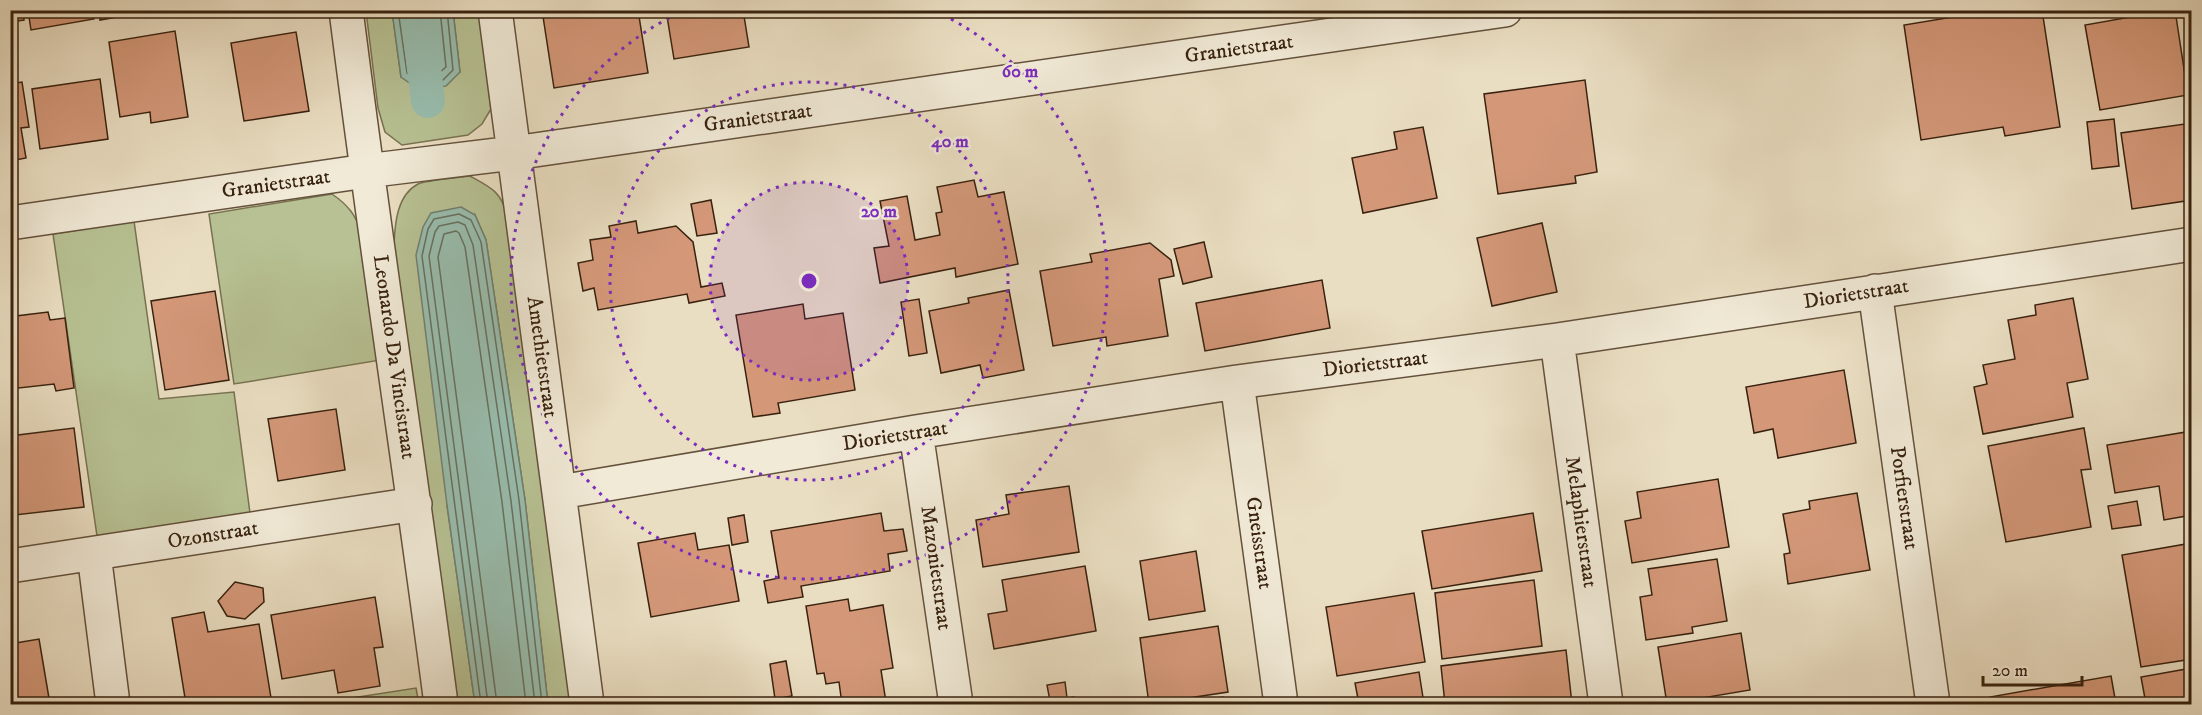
<svg xmlns="http://www.w3.org/2000/svg" width="2202" height="715" viewBox="0 0 2202 715" font-family="'IM FELL DW Pica',serif">
<style>
.green{fill:#b7c193;stroke:#787251;stroke-width:1.5}
.water{fill:#98bdae;stroke:#727f6e;stroke-width:1.5}
.lines{fill:none;stroke-linecap:round;stroke-linejoin:round}
.shore{stroke:#68705e;stroke-width:1.5}
.canal{stroke:#98bdae;stroke-width:34}
.building{fill:#d49879;stroke:#38220f;stroke-width:1.5}
.minor-casing{stroke:#64513c;stroke-width:36}
.minor{stroke:#f1ead7;stroke-width:33}
.ring{fill:none;stroke:#7b2cbf;stroke-width:3;stroke-dasharray:3 6}
.labels{text-anchor:middle;dominant-baseline:central;stroke-width:5;stroke-linejoin:round;paint-order:stroke}
.street-label{font-size:21px;fill:#38220f;stroke:#f1ead7}
.centre{fill:#7b2cbf;stroke:#f1ead7;stroke-width:3}
.ring-label{font-size:18px;text-anchor:middle;font-weight:bold;fill:#7b2cbf;stroke:#f1ead7;stroke-width:5;stroke-linejoin:round;paint-order:stroke}
</style>
<rect width="100%" height="100%" fill="#eadec2"/>
<filter id="stains"><feTurbulence type="fractalNoise" baseFrequency=".00333" numOctaves="4"/><feColorMatrix values="0 0 0 0 .2 0 0 0 0 .09 0 0 0 0 .02 0 0 0 .5 -.17"/></filter>
<radialGradient id="worn" r=".72"><stop offset=".6" stop-color="#630" stop-opacity="0"/><stop offset="1" stop-color="#630" stop-opacity=".3"/></radialGradient>
<!-- green -->
<path class="green" d="M366 11H392L401 77 460 72 453 11H479L491 109 482 124 468 135 402 145 385 132 378 108Z
M470 176C492 188 500 191 508 216L572 704H548L525 500 486 240 475 215 447 505 475 704H454L394 244C395 223 397 195 418 184 427 180 458 178 470 176Z
M332 194C348 205 356 215 362 234L381 360 234 384 209 214Z
M134 221 159 399 234 392 250 513 97 536 53 234Z
M416 688 419 704H313Z"/>
<!-- water -->
<path class="water" d="M392 11H453L460 72 446 86 418 89 401 77Z
M461 207 475 215 486 240 525 500 548 704H475L447 505 416 255 423 227 431 213Z"/>
<g class="lines">
<!-- shore -->
<path class="shore" d="M398 10 407 73 420 83 443 80 453 70 447 10
M405 10 414 69 422 75 439 73 446 67 440 10
M414 10 422 63 425 66 434 65 436 62 431 10
M481 704 422 256 428 229 434 219 459 214 471 220 481 242 519 500 542 704
M488 704 429 256 435 232 439 226 458 222 465 225 473 245 511 501 535 704
M497 704 438 257 444 234 456 231 459 233 465 247 502 502 526 704"/>
<!-- canal -->
<path class="canal" d="M417 10 428 101"/>
</g>
<!-- building -->
<path class="building" d="M10 10H23L24 20 10 22Z
M28 10H93L94 19 31 30Z
M99 10H156L100 20Z
M542 10H638L648 73 554 88Z
M666 10H743L749 47 674 59Z
M971 10H1017L971 16Z
M1995 10H2042L2060 127 2005 136 2003 127 1921 140 1904 25Z
M2170 10H2175L2188 95 2100 110 2085 25Z
M175 31 188 117 151 123 150 112 120 117 109 42Z
M296 32 309 111 244 121 231 43Z
M100 79 108 139 40 149 32 89Z
M1585 80 1597 172 1575 176 1576 183 1498 194 1484 94Z
M22 82 29 127 21 128 26 158 10 161V84Z
M2114 119 2119 166 2092 169 2087 122Z
M2192 123V200L2132 209 2121 133Z
M1423 127 1437 198 1363 213 1352 158 1397 149 1394 132Z
M974 180 978 197 1004 192 1018 264 956 277 955 268 880 283 874 248 889 246 880 201 907 196 915 240 940 235 936 213 942 212 937 187Z
M711 200 717 233 697 236 691 204Z
M636 221 638 233 676 226 693 242 701 287 722 283 725 296 689 303 687 294 598 310 594 288 583 291 578 263 593 260 590 240 611 237 609 226Z
M1542 223 1557 292 1492 306 1477 238Z
M1204 242 1212 277 1183 284 1174 249Z
M1150 243 1171 260 1174 276 1159 279 1168 336 1107 346 1106 337 1053 346 1040 271 1092 262 1090 254Z
M1322 280 1330 328 1205 351 1196 303Z
M1009 290 1024 370 983 378 980 365 941 373 929 311 969 303 968 298Z
M215 291 229 380 165 390 151 301Z
M2073 298 2088 379 2067 383 2073 417 1983 434 1974 387 1987 384 1983 365 2015 359 2008 320 2036 315 2035 305Z
M919 299 927 353 909 356 901 302Z
M803 304 805 319 843 313 855 390 778 403 780 413 753 417 736 315Z
M48 312 50 320 65 318 74 388 56 391 54 384 10 389V324L17 323 16 316Z
M1844 370 1856 443 1778 458 1773 429 1754 433 1746 387Z
M336 409 345 470 278 481 268 419Z
M74 428 84 507 15 515 10 477V436Z
M2084 428 2091 469 2081 470 2091 527 2006 542 1988 446Z
M2192 431V515L2164 520 2159 486 2115 493 2107 445Z
M1718 479 1729 547 1632 563 1625 521 1641 518 1637 492Z
M1069 486 1079 552 983 567 976 520 1009 514 1006 495Z
M1857 493 1870 570 1788 584 1784 554 1790 553 1783 514 1810 509 1809 501Z
M2137 501 2141 525 2112 529 2108 506Z
M881 513 884 531 903 529 907 551 888 554 890 571 801 586 803 597 768 603 764 581 779 578 771 531Z
M1533 513 1542 571 1432 589 1422 531Z
M744 515 748 542 732 545 728 518Z
M695 533 698 550 729 545 739 601 651 617 638 543Z
M2192 543V659L2141 667 2122 555Z
M1196 551 1205 611 1149 620 1140 561Z
M1717 559 1727 621 1692 627 1693 633 1646 640 1640 597 1652 595 1648 569Z
M1085 566 1096 631 994 649 988 614 1007 611 1002 580Z
M1534 580 1542 646 1442 659 1435 593Z
M235 582 263 588 264 602 245 619 227 616 218 601Z
M1414 593 1425 662 1337 676 1326 607Z
M375 597 383 647 374 648 380 686 338 693 334 670 282 679 271 615Z
M848 599 850 611 883 605 893 668 881 670 886 702 842 704 839 682 826 684 824 673 817 674 806 606Z
M204 612 208 632 259 624 271 698 234 704H186L172 618Z
M1218 626 1228 692 1149 704 1140 638Z
M1741 633 1750 690 1667 704 1658 647Z
M39 639 50 704H10V644Z
M1566 650 1572 704H1445L1441 666Z
M786 661 792 696 775 699 770 664Z
M2192 668V704H2146L2141 677Z
M1419 672 1424 704H1357H1359L1355 683Z
M2111 676 2116 704H1991L1990 697Z
M1065 682 1067 698 1074 697 1075 704H1029L1050 701 1047 685Z
M1223 697 1225 704H1182Z"/>
<g class="lines">
<!-- minor casing -->
<g class="minor-casing">
<path id="minor" d="M346 10C375 242 411 473 441 704
M495 10 587 704
M10 223 366 171 514 153 1505 10
M1875 291 1933 704
M1557 340 1606 704
M1237 382 1281 704
M916 432 956 704
M560 492 916 432 1237 382 1557 340 2192 244
M94 554 113 704
M10 566 415 504"/>
</g>
<!-- minor -->
<use href="#minor" class="minor"/>
</g>
<!-- distance rings -->
<circle cx="809" cy="281" r="99" fill="#7b2cbf" fill-opacity=".12"/>
<g class="ring">
<circle cx="809" cy="281" r="99"/>
<circle cx="809" cy="281" r="199"/>
<path d="M935 11A298 298 0 1 1 683 11"/>
</g>
<g class="labels">
<!-- street labels -->
<g class="street-label">
<text transform="translate(1239 49) rotate(-8)">Granietstraat</text>
<text transform="translate(758 118) rotate(-8)">Granietstraat</text>
<text transform="translate(276 184) rotate(-8)">Granietstraat</text>
<text transform="translate(1856 294) rotate(-9)">Diorietstraat</text>
<text transform="translate(394 357) rotate(82)">Leonardo Da Vincistraat</text>
<text transform="translate(542 357) rotate(82)">Amethietstraat</text>
<text transform="translate(1375 364) rotate(-7)">Diorietstraat</text>
<text transform="translate(895 436) rotate(-9)">Diorietstraat</text>
<text transform="translate(1904 498) rotate(82)">Porfierstraat</text>
<text transform="translate(1581 522) rotate(82)">Melaphierstraat</text>
<text transform="translate(213 535) rotate(-9)">Ozonstraat</text>
<text transform="translate(1259 543) rotate(82)">Gneisstraat</text>
<text transform="translate(936 568) rotate(82)">Mazonietstraat</text>
</g>
</g>
<circle cx="809" cy="281" r="9" class="centre"/>
<g class="ring-label">
<text x="1020" y="77">60 m</text>
<text x="950" y="147">40 m</text>
<text x="879" y="217">20 m</text>
</g>
<!-- margin -->
<rect width="2202" height="715" fill="none" stroke="#eadec2" stroke-width="36"/>
<rect x="12" y="12" width="2178" height="691" fill="none" stroke="#38220f" stroke-width="3"/>
<rect x="18" y="18" width="2166" height="679" fill="none" stroke="#38220f" stroke-width="1.5"/>
<!-- scale -->
<path d="M1983 676v9h99v-9" fill="none" stroke="#38220f" stroke-width="3"/>
<text x="1992" y="676" font-size="18" fill="#38220f" stroke="#f1ead7" stroke-width="4.5" paint-order="stroke">20 m</text>
<rect width="100%" height="100%" filter="url(#stains)"/>
<rect width="100%" height="100%" fill="url(#worn)"/>
</svg>
